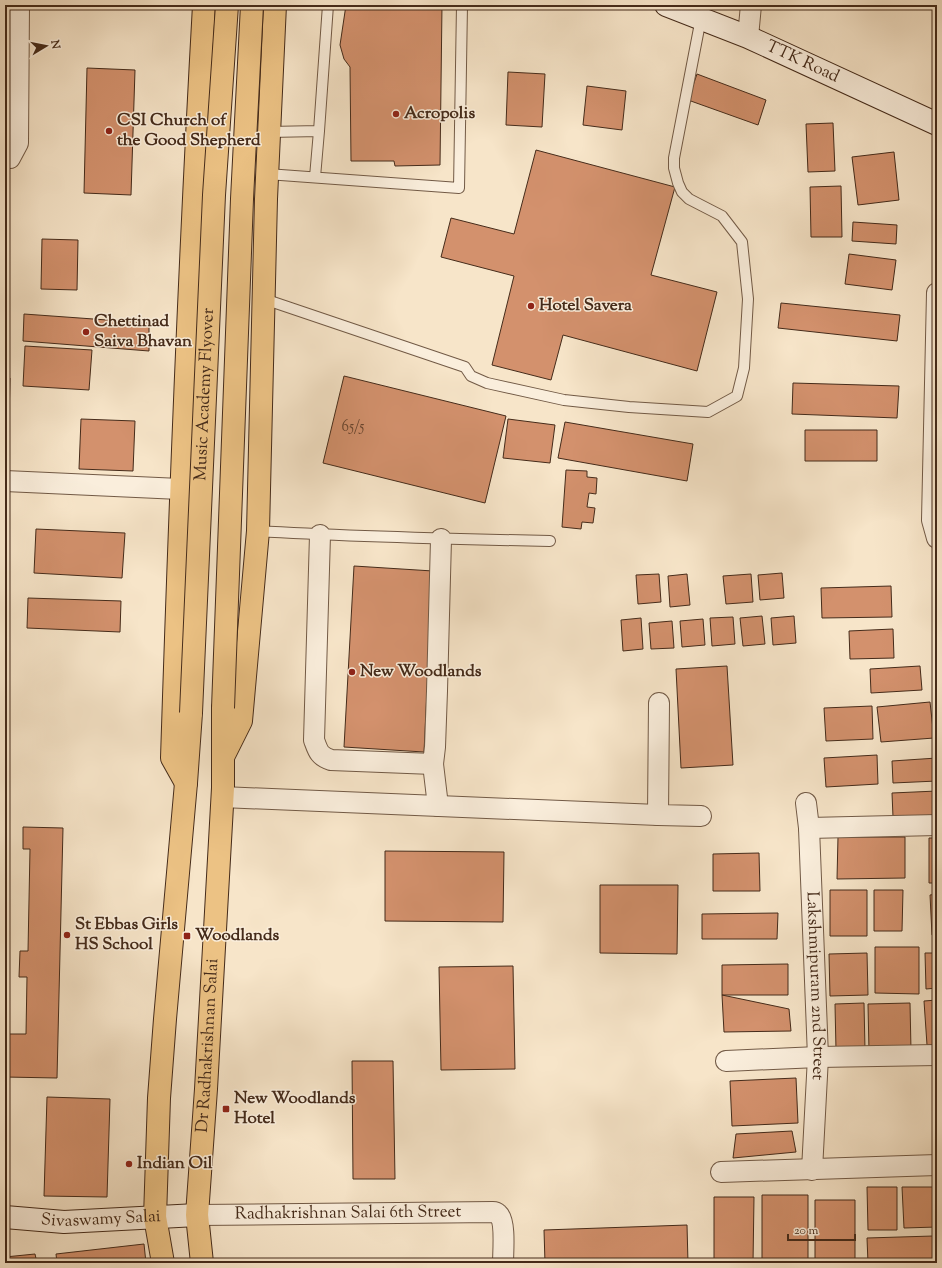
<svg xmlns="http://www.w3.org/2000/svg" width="942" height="1268" viewBox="0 0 942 1268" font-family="'Sorts Mill Goudy',serif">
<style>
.building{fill:#d3916d;stroke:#452b1a}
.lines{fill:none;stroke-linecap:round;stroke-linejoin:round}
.lane-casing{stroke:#725a46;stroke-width:12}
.street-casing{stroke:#725a46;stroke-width:22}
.secondary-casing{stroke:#452b1a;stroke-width:24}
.primary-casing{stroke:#452b1a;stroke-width:24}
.lane{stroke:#faeedc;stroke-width:10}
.street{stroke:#faeedc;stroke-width:20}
.secondary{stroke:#faeedc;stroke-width:22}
.primary{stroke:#ecc284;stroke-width:22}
.primary-bridge-casing{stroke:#452b1a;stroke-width:24;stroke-linecap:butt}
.primary-bridge{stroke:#ecc284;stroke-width:22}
.poi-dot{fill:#8f2418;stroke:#faeedc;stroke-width:1.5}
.labels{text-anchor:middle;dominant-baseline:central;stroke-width:3;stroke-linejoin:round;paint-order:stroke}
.number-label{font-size:15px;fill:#68442f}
.street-label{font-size:17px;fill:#452b1a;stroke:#faeedc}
.poi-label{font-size:17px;font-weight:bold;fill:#452b1a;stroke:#faeedc;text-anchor:start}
</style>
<rect width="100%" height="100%" fill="#f7e5c9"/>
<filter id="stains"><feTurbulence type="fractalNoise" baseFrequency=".005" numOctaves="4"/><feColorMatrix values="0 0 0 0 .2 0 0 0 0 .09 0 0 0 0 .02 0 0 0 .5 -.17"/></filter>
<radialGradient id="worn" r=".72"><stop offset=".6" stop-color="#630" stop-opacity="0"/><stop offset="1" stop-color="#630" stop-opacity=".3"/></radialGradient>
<!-- building -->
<path class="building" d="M346 5H442L440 165 395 166 394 161H351L350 67 344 59 340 45Z
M87 68 135 70 131 195 84 193Z
M508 72 545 74 542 127 506 125Z
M697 74 766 100 758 125 688 100Z
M587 86 626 91 622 130 583 125Z
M833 123 835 171 808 172 806 124Z
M536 150 675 187 651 275 717 292 697 371 563 335 551 380 492 365 514 276 441 257 451 218 514 234Z
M894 152 899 200 858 205 852 157Z
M841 186 842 237H811L810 187Z
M853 222 897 225 896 244 852 241Z
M42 239 78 240 77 290 41 289Z
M849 254 896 260 892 290 845 284Z
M781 303 900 315 897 341 778 328Z
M24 314 149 323V351L23 341Z
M25 346 92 350 89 390 23 386Z
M344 376 506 416 485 503 323 463Z
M5 378H10L8 460H5Z
M793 383 899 386 897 418 792 414Z
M81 419 135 421 133 471 79 469Z
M508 419 555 425 550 463 503 458Z
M565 422 693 444 687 481 558 458Z
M805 430H877V461H805Z
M566 470 587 471V477L597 478 596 494 589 493 587 507 595 508 593 523 582 522 581 529 562 527Z
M36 529 125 533 122 578 34 573Z
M354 566 433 571 424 752 344 747Z
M782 573 784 598 760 600 758 575Z
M659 574 661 602 638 604 636 575Z
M687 574 690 605 670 607 668 576Z
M751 574 753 602 726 604 723 576Z
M891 586 892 617 822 618 821 588Z
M28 598 121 601 120 632 27 628Z
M762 616 765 644 743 646 740 618Z
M794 616 796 643 773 645 771 618Z
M733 617 735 644 712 646 710 618Z
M641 618 643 649 623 651 621 620Z
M703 619 705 645 682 647 680 621Z
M672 621 674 648 651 649 649 623Z
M893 629 894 658 850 659 849 631Z
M727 666 733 765 681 768 676 669Z
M920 666 922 690 871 693 870 669Z
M930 702 934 738 881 742 877 707Z
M872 706 873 739 826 741 824 708Z
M877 755 878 784 826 787 824 758Z
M937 758V781L893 783 892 761Z
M937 791V815L893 817 892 793Z
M23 827 63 828 57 1078 5 1077V1034H26L27 977H19L20 951H28L30 849H23Z
M838 837H905V878L837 879Z
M929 838H937V883H929Z
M385 851 504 852 503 922 385 921Z
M759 853 760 891H713V854Z
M600 885H678L677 954 600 953Z
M830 890H867V936H830Z
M874 890H903L902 931H874Z
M937 894V935H932L930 895Z
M778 913 777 939H702V914Z
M875 947H919V994L875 993Z
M867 953 868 995 830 996 829 954Z
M925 953H937V988L926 989Z
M788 964V995H722V965Z
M513 966 515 1069 441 1070 439 967Z
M722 995 789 1009 791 1031 724 1032Z
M937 1000V1045H927L924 1001Z
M864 1003 865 1050H836L835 1004Z
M910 1003 911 1050 869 1051 868 1004Z
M352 1061H393L395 1179H353Z
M796 1078 798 1123 732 1126 730 1081Z
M47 1097 110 1099 107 1197 44 1196Z
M792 1131 796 1152 733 1158 736 1134Z
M867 1187H897V1230H868Z
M902 1187H937V1227L904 1228Z
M762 1195H808V1263H762Z
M714 1197H754L753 1263H714Z
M815 1200H855V1263H815Z
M687 1225 688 1263H545L544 1230Z
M933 1236 934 1263H868L867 1238Z
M144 1244 146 1263H57L56 1254Z
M35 1254 37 1263H5V1257Z
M459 1260 460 1263H419Z"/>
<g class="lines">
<!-- lane casing -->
<g class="lane-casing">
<path id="lane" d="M269 132 319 131
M267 174 459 188 462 5
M315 177 319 131 328 5
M264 299 465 367 471 376 487 383 564 400 629 407 708 412 737 396 744 368 748 299 742 242 722 216 689 199 682 192 678 183 674 168V158L701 18
M258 531C355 537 452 539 550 541"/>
</g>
<!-- street casing -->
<g class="street-casing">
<g id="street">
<path d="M748 37 751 5"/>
<path d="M5 158H10L18 143 19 5"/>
<path d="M937 293 932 520 937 538"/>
<path d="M5 481 180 489"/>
<path d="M320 535 314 740C318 751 319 756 331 760L433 764 435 747 437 691 441 539"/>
<path d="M659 703 658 815 701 816"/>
<path d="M433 764 438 806"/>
<path d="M222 797 658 815"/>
<path id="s1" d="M806 803 809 828 818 1057 812 1170"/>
<path d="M809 828 937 825"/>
<path d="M726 1061 818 1057 937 1055"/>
<path d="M721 1172 937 1165"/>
<path id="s2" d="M197 1215 493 1212C495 1212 497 1213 498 1214 506 1221 503 1253 503 1263"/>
</g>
</g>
<!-- secondary casing -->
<g class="secondary-casing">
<g id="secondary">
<path id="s3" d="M666 5 748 37 937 124"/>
<path id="s4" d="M5 1217 64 1222 197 1215"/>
</g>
</g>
<!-- primary casing -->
<g class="primary-casing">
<g id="primary">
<path d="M224 755 241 721 258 531 266 199 275 5"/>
<path d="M186 783 172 758C180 507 190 256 204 5"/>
<path d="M163 1263 155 1217 159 1098 165 1019 186 783 191 713"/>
<path id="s5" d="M202 1263 197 1215 206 1089 223 788V708"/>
</g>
</g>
<!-- lane -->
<use href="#lane" class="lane"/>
<!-- street -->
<use href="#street" class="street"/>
<!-- secondary -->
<use href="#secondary" class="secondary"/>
<!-- primary -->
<use href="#primary" class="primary"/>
<!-- primary-bridge casing -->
<g class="primary-bridge-casing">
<g id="primary-bridge">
<path d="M223 708 242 199 252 5"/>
<path id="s6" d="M191 713 214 195 227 5"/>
</g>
</g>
<!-- primary-bridge -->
<use href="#primary-bridge" class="primary-bridge"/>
</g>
<!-- markers -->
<g class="poi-dot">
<circle cx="396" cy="114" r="4"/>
<circle cx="109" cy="131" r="4"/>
<circle cx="531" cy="306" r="4"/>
<circle cx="86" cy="332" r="4"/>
<circle cx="352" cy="672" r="4"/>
<circle cx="67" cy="935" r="4"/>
<rect x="183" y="932" width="8" height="8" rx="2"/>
<rect x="222" y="1105" width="8" height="8" rx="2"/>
<circle cx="129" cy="1164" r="4"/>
</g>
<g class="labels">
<!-- number labels -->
<g class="number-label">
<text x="353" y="427">65/5</text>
</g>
<!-- street labels -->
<g class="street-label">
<text stroke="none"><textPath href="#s3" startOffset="148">TTK Road</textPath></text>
<text stroke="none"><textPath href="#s6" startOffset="319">Music Academy Flyover</textPath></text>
<text stroke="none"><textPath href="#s1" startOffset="183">Lakshmipuram 2nd Street</textPath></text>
<text stroke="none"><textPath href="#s5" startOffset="218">Dr Radhakrishnan Salai</textPath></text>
<text stroke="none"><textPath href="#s2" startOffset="151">Radhakrishnan Salai 6th Street</textPath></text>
<text stroke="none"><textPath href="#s4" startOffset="96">Sivaswamy Salai</textPath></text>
</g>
<!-- poi labels -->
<g class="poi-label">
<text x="404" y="114">Acropolis</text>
<text x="117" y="121">CSI Church of<tspan x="117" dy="20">the Good Shepherd</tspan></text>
<text x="539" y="306">Hotel Savera</text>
<text x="94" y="322">Chettinad<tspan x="94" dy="20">Saiva Bhavan</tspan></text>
<text x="360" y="672">New Woodlands</text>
<text x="75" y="925">St Ebbas Girls<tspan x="75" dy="20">HS School</tspan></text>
<text x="195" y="936">Woodlands</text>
<text x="234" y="1099">New Woodlands<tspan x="234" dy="20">Hotel</tspan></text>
<text x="137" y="1164">Indian Oil</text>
</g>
</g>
<!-- margin -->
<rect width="942" height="1268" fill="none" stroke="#f7e5c9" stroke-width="20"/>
<rect x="6" y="6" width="930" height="1256" fill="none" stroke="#452b1a" stroke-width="2"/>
<rect x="10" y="10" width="922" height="1248" fill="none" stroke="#452b1a"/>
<!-- north arrow -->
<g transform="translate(46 46) rotate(80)" stroke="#faeedc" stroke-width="3" paint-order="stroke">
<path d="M0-3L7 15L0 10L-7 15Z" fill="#452b1a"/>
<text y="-6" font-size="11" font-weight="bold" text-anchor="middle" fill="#452b1a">N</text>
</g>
<!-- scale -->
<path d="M788 1234v6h67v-6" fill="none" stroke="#452b1a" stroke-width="2"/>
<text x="794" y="1234" font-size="12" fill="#452b1a" stroke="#faeedc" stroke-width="3" paint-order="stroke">20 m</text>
<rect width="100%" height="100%" filter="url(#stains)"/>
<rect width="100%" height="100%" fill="url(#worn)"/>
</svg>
